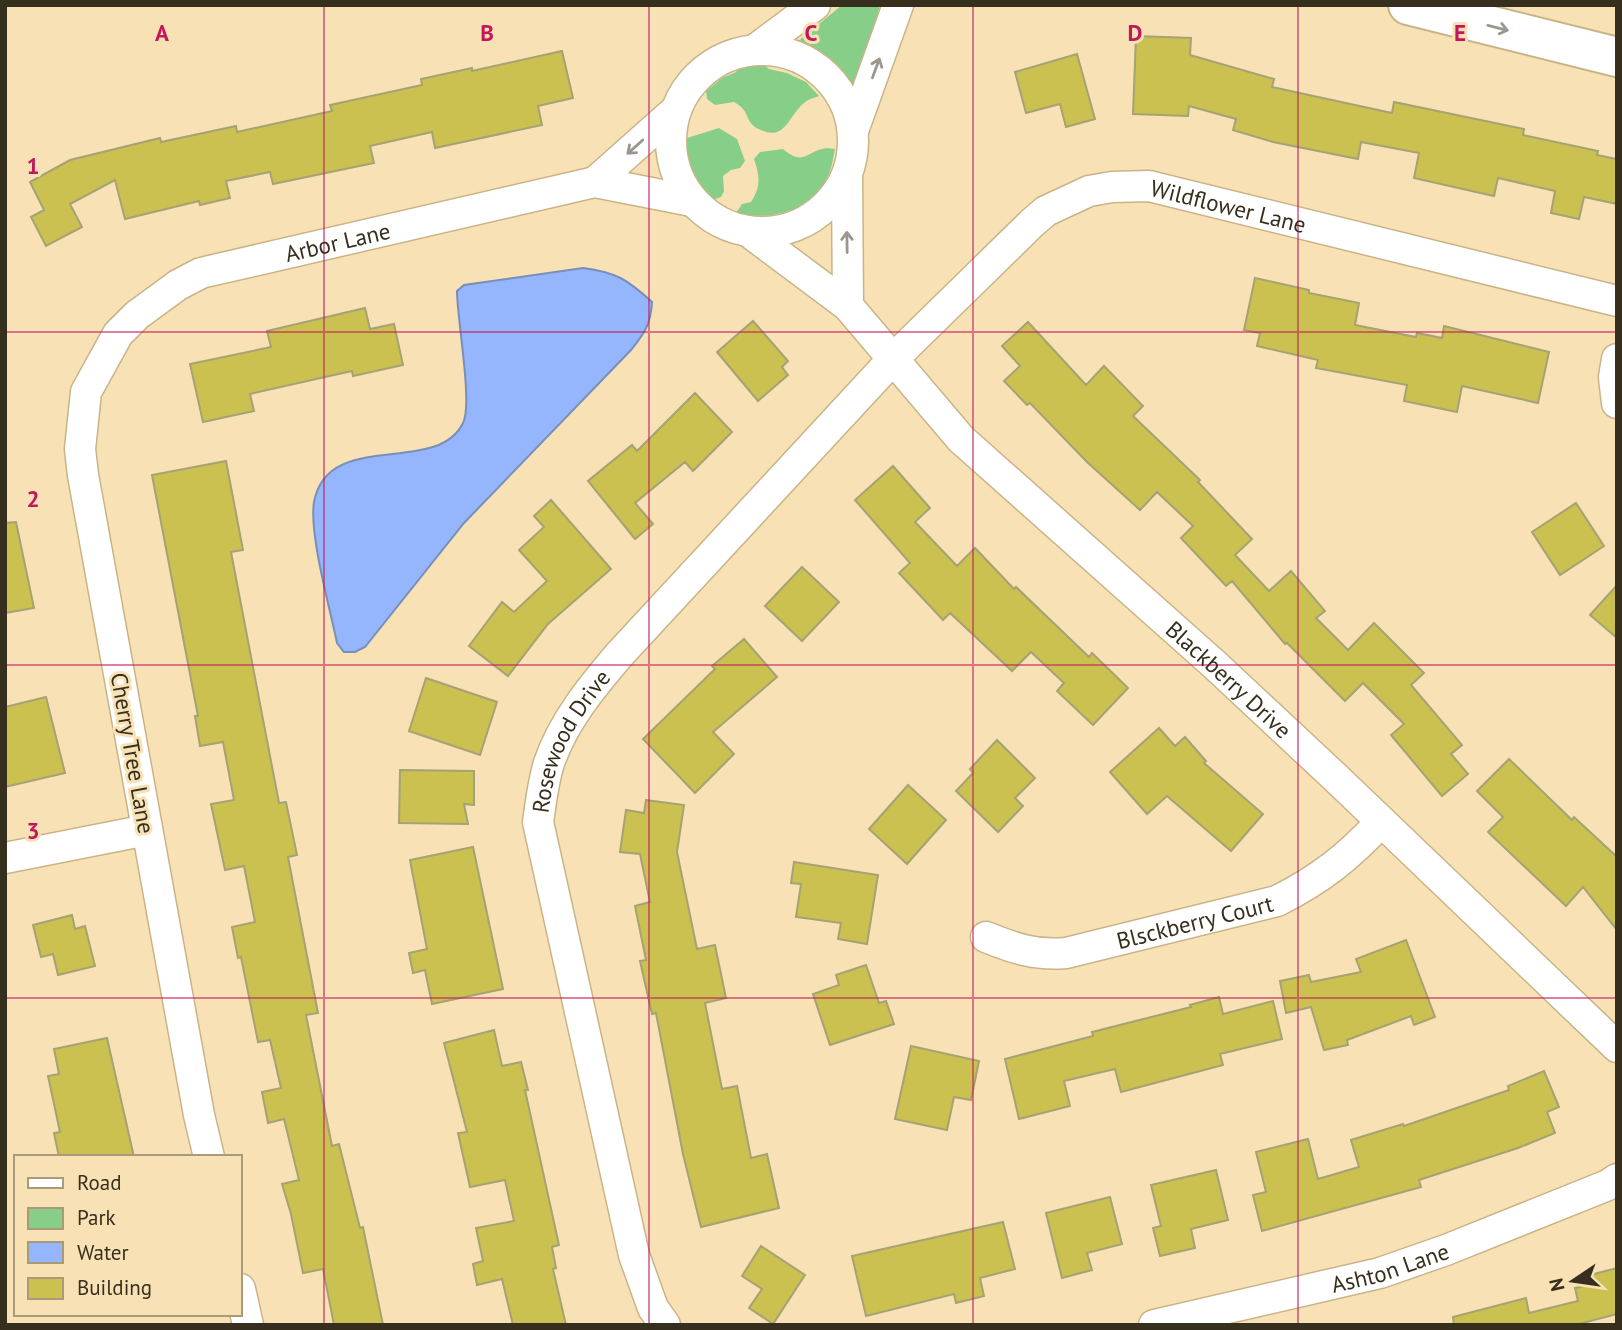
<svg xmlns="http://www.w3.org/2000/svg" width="1622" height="1330" viewBox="0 0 1622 1330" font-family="'PT Sans',sans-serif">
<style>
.green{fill:#87cf89}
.water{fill:#95b6fc;stroke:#798eb9;stroke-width:2}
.building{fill:#cac150;stroke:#a5a274;stroke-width:2}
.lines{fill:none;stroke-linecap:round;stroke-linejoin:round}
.street-casing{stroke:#c9b488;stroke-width:33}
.secondary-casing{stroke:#c9b488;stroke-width:42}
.street{stroke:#fff;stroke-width:30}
.secondary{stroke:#fff;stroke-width:38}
.oneway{stroke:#9b978e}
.grid{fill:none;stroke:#c2185b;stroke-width:2;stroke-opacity:0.55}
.labels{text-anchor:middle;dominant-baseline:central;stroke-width:6;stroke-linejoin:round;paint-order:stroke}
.street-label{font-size:23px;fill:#372f1d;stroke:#f8e2b5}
.grid-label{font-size:23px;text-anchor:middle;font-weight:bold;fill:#c2185b;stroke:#f8e2b5;stroke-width:6;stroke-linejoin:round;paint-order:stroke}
</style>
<rect width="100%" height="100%" fill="#f8e2b5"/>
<!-- green -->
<path class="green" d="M842 5H880L857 90 852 92 844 81 825 75 819 55 797 42Z
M745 51 769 69 787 73 806 82 819 96C814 98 808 99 804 103 787 117 785 145 755 127 747 121 748 115 743 109 741 106 737 104 734 102L715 105 707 99 706 91 722 78 736 72Z
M719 128 737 139 745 161 740 168 731 170 723 176 724 191 721 197 713 200C695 186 683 161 687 138Z
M827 148 835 149C833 158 832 168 828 176 810 212 772 221 736 213L742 204 751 202C761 186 760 177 754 159L760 152 783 149C805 167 805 151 827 148Z"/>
<!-- water -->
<path class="water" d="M583 268C616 272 628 280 652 302 651 324 644 334 631 350L464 523 365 647 355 652H344L337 643C330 608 309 535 314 502 328 428 437 477 463 423 473 404 457 319 457 291L464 285Z"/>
<!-- building -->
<path class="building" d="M1136 36 1191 38 1190 55 1274 79 1272 87 1392 113 1394 102 1524 129 1523 135 1598 151 1597 155 1617 159V204L1584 197 1579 219 1551 213 1555 191 1498 178 1494 196 1414 178 1419 153 1361 142 1358 159 1273 142 1233 130 1236 119 1189 106 1188 116 1133 114Z
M562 51 573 98 538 106 542 125 435 148 432 132 370 146 374 163 273 184 270 172 226 181 230 198 200 205 199 201 125 219 115 180 70 204 82 227 46 246 31 217 44 210 30 182 70 160 160 138 161 142 236 126 237 132 332 111 330 105 422 85 421 79 472 68V71Z
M1077 54 1095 119 1066 127 1060 104 1026 113 1015 72Z
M1255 278 1309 290V293L1359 303 1355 325 1416 337 1417 333 1442 338 1444 326 1549 352 1538 403 1462 386 1457 412 1404 401 1407 385 1316 368 1318 360 1257 346 1260 333 1244 330Z
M365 308 370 329 394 324 403 365 353 376 352 371 250 394 254 411 203 422 190 364 271 347 267 331Z
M753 321 788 361 782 367 788 375 758 401 717 352Z
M1028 322 1086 385 1104 366 1143 406 1133 416 1200 480 1198 482 1252 539 1235 555 1269 591 1291 571 1325 611 1316 618 1348 650 1374 623 1424 673 1411 685 1462 745 1451 754 1468 774 1442 796 1391 735 1404 724 1363 683 1345 701 1287 643 1285 644 1232 581 1226 586 1181 538 1193 526 1157 492 1140 510 1087 462 1030 403 1027 405 1004 381 1020 366 1002 346Z
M695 393 732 432 693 471 685 462 635 503 653 524 635 539 588 481 632 445 637 451Z
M226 461 243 550 231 552 279 803 286 802 297 855 288 857 318 1013 306 1015 332 1146 339 1144 360 1228 363 1227 383 1325H334L323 1269 303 1273 291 1214 282 1184 299 1180 284 1119 268 1123 262 1092 281 1088 270 1040 258 1042 241 957 238 958 232 927 255 922 244 866 225 870 211 804 234 800 223 742 200 746 195 716H198L152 475Z
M893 466 930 508 915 522 957 566 975 548 1014 589 1016 587 1089 657 1092 653 1128 688 1093 725 1057 691 1064 683 1031 652 1012 671 950 613 943 620 899 573 910 563 855 500Z
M551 500 611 569 548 624 508 676 469 646 502 602 514 612 547 581 519 550 544 527 534 516Z
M1576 503 1604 546 1560 575 1532 532Z
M16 522 34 608 5 613V523Z
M802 567 839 602 802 641 765 606Z
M1617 585V638L1590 615Z
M744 639 777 677 713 732 734 754 695 793 643 739 715 669 712 666Z
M426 678 497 702 480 755 409 731Z
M46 697 65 773 5 787V707Z
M1159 728 1175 746 1185 737 1206 761 1204 763 1263 814 1231 851 1167 796 1147 814 1110 772Z
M997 740 1035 778 1015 798 1023 806 998 832 956 791 973 773 970 769Z
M1509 759 1572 820 1574 817 1617 857V930L1583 887 1566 906 1488 832 1503 817 1477 791Z
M400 770 474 771V805L464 804 468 824 399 823Z
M908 785 946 820 907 864 869 829Z
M646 800 684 805 677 852 697 949 715 945 726 998 705 1003 722 1089 737 1086 751 1158 767 1154 779 1208 701 1227 683 1154 656 1013 652 1014 640 961 646 960 635 906 650 902 640 854 620 852 626 810 644 813Z
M473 847 503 989 432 1004 425 970 413 973 409 953 427 949 410 860Z
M794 862 878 875 867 944 838 939 841 923 796 917 801 884 791 883Z
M72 915 75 929 85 926 95 966 58 975 53 954 41 957 33 925Z
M1406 940 1435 1017 1414 1025 1411 1016 1347 1040 1348 1045 1324 1050 1311 1007 1286 1013 1280 981 1309 975 1311 982 1361 972 1356 959Z
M866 965 879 1003 886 1001 894 1024 830 1045 813 994 839 985 836 975Z
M1219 997 1223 1014 1273 1001 1282 1039 1220 1054 1223 1065 1121 1092 1115 1069 1064 1081 1070 1106 1019 1119 1005 1059 1093 1036 1092 1032 1191 1007 1190 1005Z
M494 1030 502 1066 521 1062 528 1090H525L559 1245 552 1247 556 1268 553 1269 566 1325H513L502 1279 477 1285 473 1264 483 1261 476 1228 514 1221 505 1180 470 1187 458 1133 467 1132 444 1043Z
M107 1038 134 1157H59L54 1133 60 1132 48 1076 59 1074 54 1049Z
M911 1046 979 1061 971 1100 954 1097 947 1130 895 1119Z
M1544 1071 1559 1107 1547 1112 1555 1133 1518 1148 1419 1180 1421 1187 1262 1231 1253 1195 1266 1192 1256 1152 1308 1139 1318 1179 1359 1167 1351 1140 1403 1124 1404 1126 1509 1090 1508 1086Z
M1216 1170 1228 1220 1191 1229 1195 1248 1160 1256 1153 1228 1161 1226 1151 1185Z
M1110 1197 1122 1244 1087 1253 1092 1270 1062 1278 1046 1213Z
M1003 1222 1015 1269 980 1278 984 1296 956 1303 954 1294 866 1316 852 1256Z
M761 1246 805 1275 773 1324 749 1308 762 1289 742 1276Z
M1617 1268V1314L1575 1325H1454L1453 1317 1526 1298 1529 1313 1578 1301 1575 1288 1592 1284 1590 1275Z"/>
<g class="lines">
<!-- street casing -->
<g class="street-casing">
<g id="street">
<path d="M756 49 815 5"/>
<circle cx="762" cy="141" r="91"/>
<path d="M853 131 898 5"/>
<path d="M847 178 848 306"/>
<path d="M595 182 675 111"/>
<path id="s1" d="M749 232 848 306 961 439 1215 665 1336 778 1617 1047"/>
<path d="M1617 359 1614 377 1617 403"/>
<path d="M5 858 147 830"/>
<path id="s2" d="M986 937C1013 948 1036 956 1066 953L1277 901C1321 879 1348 857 1381 822"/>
<path id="s3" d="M209 1157 199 1115 83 475 80 449 86 392 118 334 137 315 178 285 201 273 595 182 692 201"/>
<path d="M240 1289 248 1325"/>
<path id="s4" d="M665 1325 653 1308 634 1255 538 822C541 802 543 782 549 763 563 722 591 688 619 655L893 359 1032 223 1046 211 1089 191 1112 187 1149 186 1617 301"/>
<path id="s5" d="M1154 1325 1380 1273 1446 1250 1608 1185 1617 1179"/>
</g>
</g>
<!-- secondary casing -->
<g class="secondary-casing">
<path id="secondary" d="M1408 5 1617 57"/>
</g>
<!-- street -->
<use href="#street" class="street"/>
<!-- secondary -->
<use href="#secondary" class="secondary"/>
</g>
<!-- one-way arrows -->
<defs><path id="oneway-shaft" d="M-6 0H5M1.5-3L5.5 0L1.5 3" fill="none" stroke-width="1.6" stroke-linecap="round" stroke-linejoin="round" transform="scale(1.75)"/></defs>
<g class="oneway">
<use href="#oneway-shaft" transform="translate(1498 28) rotate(14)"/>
<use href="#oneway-shaft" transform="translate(876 68) rotate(-70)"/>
<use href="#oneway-shaft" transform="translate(635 147) rotate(138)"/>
<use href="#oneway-shaft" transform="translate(847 242) rotate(-91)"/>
</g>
<!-- grid -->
<path class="grid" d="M324 5V1325M649 5V1325M973 5V1325M1298 5V1325M5 332H1617M5 665H1617M5 998H1617"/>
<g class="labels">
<!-- street labels -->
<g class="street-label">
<text stroke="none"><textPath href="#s4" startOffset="1516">Wildflower Lane</textPath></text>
<text stroke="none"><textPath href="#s3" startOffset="1087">Arbor Lane</textPath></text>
<text stroke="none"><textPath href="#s1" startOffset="658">Blackberry Drive</textPath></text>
<text stroke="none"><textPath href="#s4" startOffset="609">Rosewood Drive</textPath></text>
<text transform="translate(133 753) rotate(80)">Cherry Tree Lane</text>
<text stroke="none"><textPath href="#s2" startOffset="215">Blsckberry Court</textPath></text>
<text stroke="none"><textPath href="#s5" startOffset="243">Ashton Lane</textPath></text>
</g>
</g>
<g class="grid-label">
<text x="162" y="41">A</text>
<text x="487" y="41">B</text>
<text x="811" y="41">C</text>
<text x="1135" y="41">D</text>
<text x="1460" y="41">E</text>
<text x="33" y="174">1</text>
<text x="33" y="507">2</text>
<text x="33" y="839">3</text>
</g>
<!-- border -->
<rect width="1622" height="1330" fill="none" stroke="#372f1d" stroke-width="14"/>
<!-- legend -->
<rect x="14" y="1155" width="228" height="161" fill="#f8e2b5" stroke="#ab9a78" stroke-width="2"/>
<rect x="28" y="1178" width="35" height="10" fill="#ffffff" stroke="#ab9a78" stroke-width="2"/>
<text x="77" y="1190" font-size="21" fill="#372f1d">Road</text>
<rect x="28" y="1208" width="35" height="21" fill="#87cf89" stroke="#ab9a78" stroke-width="2"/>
<text x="77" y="1225" font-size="21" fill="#372f1d">Park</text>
<rect x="28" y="1242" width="35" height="21" fill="#95b6fc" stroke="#ab9a78" stroke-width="2"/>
<text x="77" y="1260" font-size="21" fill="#372f1d">Water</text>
<rect x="28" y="1278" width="35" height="21" fill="#cac150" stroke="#ab9a78" stroke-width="2"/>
<text x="77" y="1295" font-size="21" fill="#372f1d">Building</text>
<!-- north arrow -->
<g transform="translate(1573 1281) rotate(257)" stroke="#f8e2b5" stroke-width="5" paint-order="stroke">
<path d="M0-5L12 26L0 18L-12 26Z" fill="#372f1d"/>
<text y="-10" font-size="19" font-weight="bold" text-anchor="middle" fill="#372f1d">N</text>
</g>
</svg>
